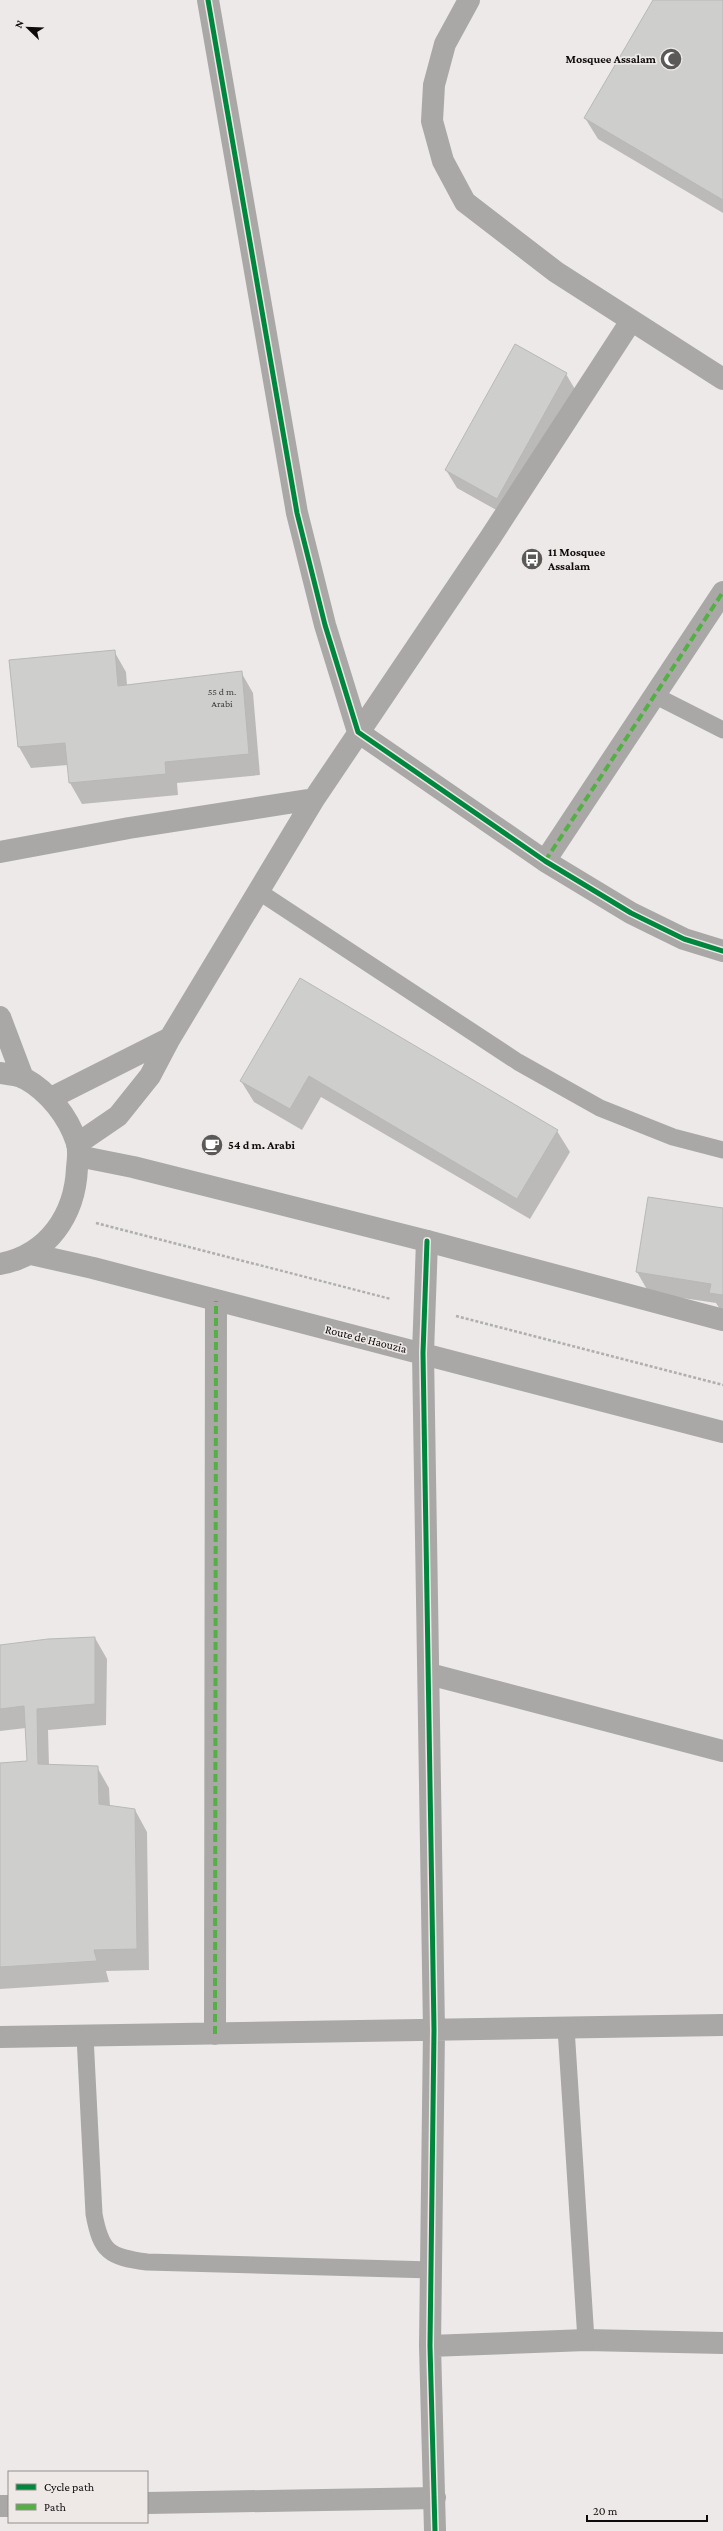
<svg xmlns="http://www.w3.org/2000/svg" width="723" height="2531" viewBox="0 0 723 2531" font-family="'Crimson Pro',serif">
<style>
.shadow{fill:#0003}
.building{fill:#cececd;stroke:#b8b8b6}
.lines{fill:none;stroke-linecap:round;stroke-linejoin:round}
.path{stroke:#b0afae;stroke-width:2.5;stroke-dasharray:3 2;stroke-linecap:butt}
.service{stroke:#a9a8a7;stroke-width:17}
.minor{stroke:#a9a8a7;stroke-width:22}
.tertiary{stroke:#a9a8a7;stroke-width:22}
.quiet{stroke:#54b044;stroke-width:4;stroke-dasharray:8 4;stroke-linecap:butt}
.cycleway-casing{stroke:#eee8e6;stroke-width:8}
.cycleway{stroke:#00873e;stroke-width:5}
.labels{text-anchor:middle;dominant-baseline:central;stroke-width:3.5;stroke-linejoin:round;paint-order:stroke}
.number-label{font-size:10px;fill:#3d3c3c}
.poi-label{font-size:12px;font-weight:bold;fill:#0d0b0b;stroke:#eee8e6;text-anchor:start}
.street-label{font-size:12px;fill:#0d0b0b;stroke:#eee8e6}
</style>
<rect width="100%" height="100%" fill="#ece9e8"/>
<!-- shadow -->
<path class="shadow" d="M654 0H723V213L598 139 585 118Z
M566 374 576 391 507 516 457 488 446 470Z
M114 651 126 672 127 685 241 672 253 693 260 775 177 783 178 795 82 804 70 783 68 765 31 768 19 747 10 661Z
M300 980 557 1131 570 1152 530 1219 321 1097 302 1130 254 1102 241 1081Z
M723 1209V1314L716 1303 649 1293 637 1272Z
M95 1638 107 1659 106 1725 48 1730 49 1765 97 1767 109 1788 110 1807 135 1810 147 1832 149 1970 106 1971 109 1982 0 1989V1764L28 1762 26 1728 0 1731V1646Z"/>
<!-- building -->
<path class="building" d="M653 0H723V200L584 118Z
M515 344 567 373 497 499 445 470Z
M115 650 118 686 242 671 249 754 165 762 166 774 69 783 65 743 18 747 9 660Z
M300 978 558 1130 517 1199 309 1076 290 1109 240 1081Z
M648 1197 723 1208V1295L709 1293 711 1284 636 1272Z
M95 1637V1704L37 1709 38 1764 98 1766 99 1804 135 1809 137 1949 94 1950 97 1961 0 1967V1763L27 1761 24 1706 0 1709V1645L48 1639Z"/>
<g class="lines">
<!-- path -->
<path class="path" d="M96 1223 391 1299
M456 1316 723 1385"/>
<!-- service -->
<path class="service" d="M656 696 723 730
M258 891 518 1062 600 1108 673 1137 723 1150
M566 2028 586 2340
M85 2036 94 2214C101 2252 109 2257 147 2262L432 2270"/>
<!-- minor -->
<path class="minor" d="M208 0 297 513 325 625 358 732 545 861 631 913 684 939 723 951
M469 0 445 44 434 85 432 121 443 161 465 202 556 272 723 379
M0 852 129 828 314 799
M545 861 723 592
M51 1098 170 1038
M77 1144 118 1116 150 1076 170 1038 314 799 490 538 631 321
M427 1241 423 1353 434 2030 430 2346 435 2531
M429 1674 723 1751
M215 2034 216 1301
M0 2037 723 2025
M430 2346 586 2340 723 2343
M147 2503 435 2498
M0 2506H9"/>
<!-- tertiary -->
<path class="tertiary" d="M0 1017 23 1078
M0 1073C7 1074 17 1075 24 1078 49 1092 68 1116 77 1143 79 1151 78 1160 77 1168 75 1215 48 1255 0 1264
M78 1156 133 1167 427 1241 723 1320
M31 1254 93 1268 723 1432"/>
<!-- quiet -->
<path class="quiet" d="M545 861 723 592
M215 2034 216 1301"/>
<!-- cycleway casing -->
<g class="cycleway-casing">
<path id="cycleway" d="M208 0 297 513 325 625 358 732 545 861 631 913 684 939 723 951
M427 1241 423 1353 434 2030 430 2346 435 2531"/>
</g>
<!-- cycleway -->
<use href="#cycleway" class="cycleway"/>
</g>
<!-- icons -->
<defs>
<g id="mosque-disc" transform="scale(1.15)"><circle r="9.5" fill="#5b5958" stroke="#eee8e6"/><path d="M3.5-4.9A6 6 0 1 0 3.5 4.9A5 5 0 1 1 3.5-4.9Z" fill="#fff"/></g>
<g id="bus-disc" transform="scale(1.15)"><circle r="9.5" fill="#5b5958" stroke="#eee8e6"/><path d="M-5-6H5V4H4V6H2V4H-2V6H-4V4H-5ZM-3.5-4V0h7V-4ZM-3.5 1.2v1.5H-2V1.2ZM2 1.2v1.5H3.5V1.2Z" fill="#fff"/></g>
<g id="cafe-disc" transform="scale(1.15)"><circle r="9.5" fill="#5b5958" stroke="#eee8e6"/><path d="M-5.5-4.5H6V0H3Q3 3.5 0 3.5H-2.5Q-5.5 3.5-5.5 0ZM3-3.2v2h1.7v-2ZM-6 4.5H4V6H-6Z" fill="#fff"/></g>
</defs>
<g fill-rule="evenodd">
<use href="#mosque-disc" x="671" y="59"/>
<use href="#bus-disc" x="532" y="559"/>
<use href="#cafe-disc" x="212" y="1145"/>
</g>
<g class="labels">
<!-- number labels -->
<g class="number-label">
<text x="222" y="691">55 d m.<tspan x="222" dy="12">Arabi</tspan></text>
</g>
<!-- poi labels -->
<g class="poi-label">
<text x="656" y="59" text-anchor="end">Mosquee Assalam</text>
<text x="548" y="552">11 Mosquee<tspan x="548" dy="14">Assalam</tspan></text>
<text x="228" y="1145">54 d m. Arabi</text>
</g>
<!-- street labels -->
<g class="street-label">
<text transform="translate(366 1339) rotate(14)">Route de Haouzia</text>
</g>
</g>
<!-- legend -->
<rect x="8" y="2471" width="140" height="52" fill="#eee8e6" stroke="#94908e"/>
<rect x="16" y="2484" width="20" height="6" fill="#00873e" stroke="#94908e"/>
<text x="44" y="2491" font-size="12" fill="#0d0b0b">Cycle path</text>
<rect x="16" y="2504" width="20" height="6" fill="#54b044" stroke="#94908e"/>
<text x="44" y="2511" font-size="12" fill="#0d0b0b">Path</text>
<!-- north arrow -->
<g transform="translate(28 28) rotate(293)" stroke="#eee8e6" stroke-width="3" paint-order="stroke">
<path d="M0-3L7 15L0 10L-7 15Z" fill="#0d0b0b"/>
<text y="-6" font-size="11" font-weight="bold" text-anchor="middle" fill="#0d0b0b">N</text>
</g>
<!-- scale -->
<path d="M587 2515v6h120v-6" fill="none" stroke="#0d0b0b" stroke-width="2"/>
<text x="593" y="2515" font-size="12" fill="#0d0b0b" stroke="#eee8e6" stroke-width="3" paint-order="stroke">20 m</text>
</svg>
